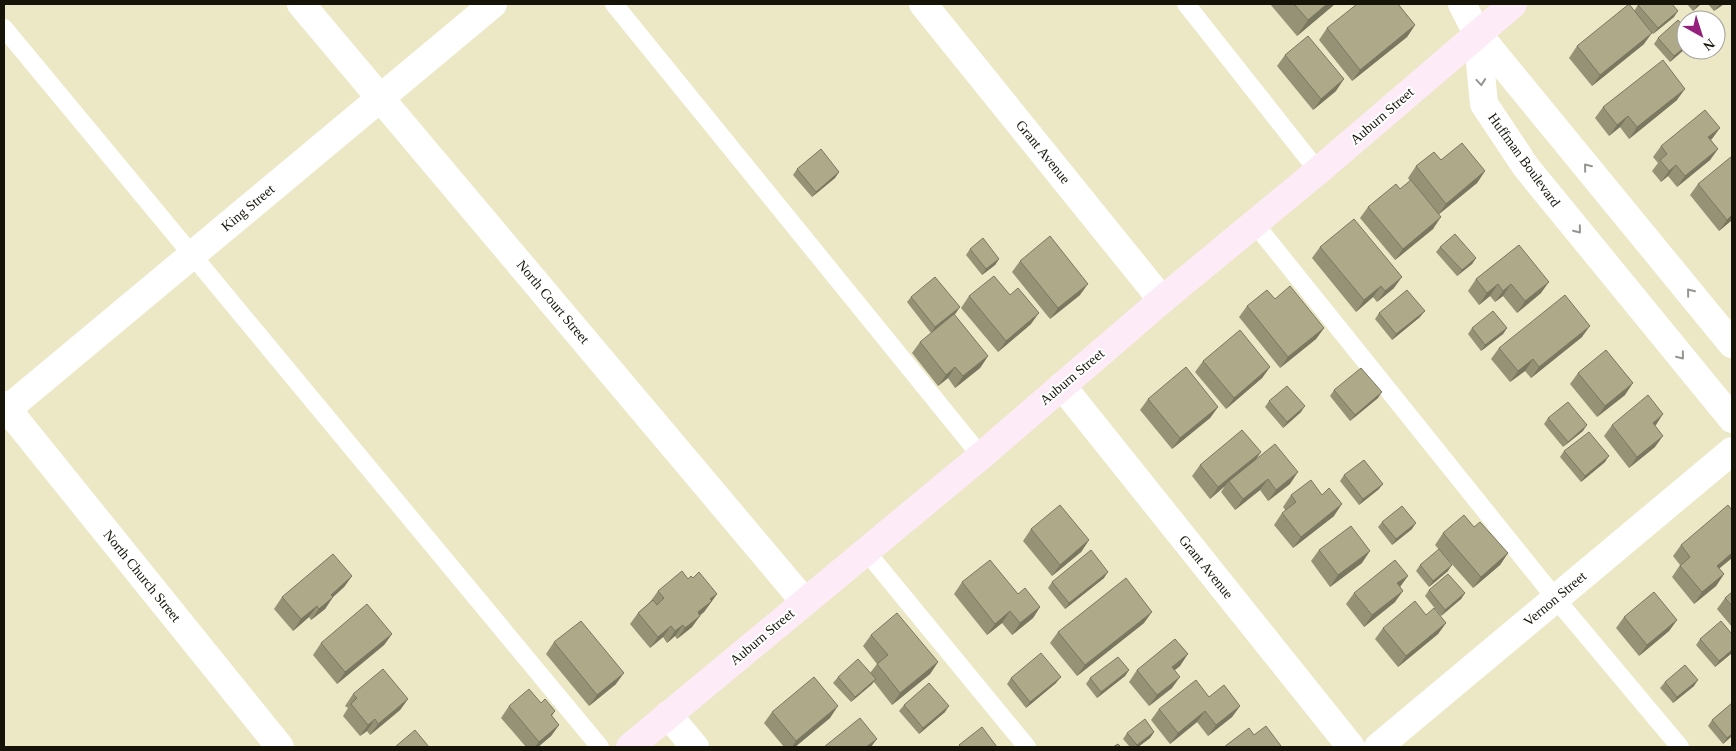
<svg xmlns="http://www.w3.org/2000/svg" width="1736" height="751" viewBox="0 0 1736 751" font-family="Georgia,serif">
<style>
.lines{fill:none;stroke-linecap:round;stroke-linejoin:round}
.service{stroke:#fff;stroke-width:18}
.minor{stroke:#fff;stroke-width:28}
.tertiary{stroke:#fff;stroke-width:28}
.secondary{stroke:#fdecf8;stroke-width:28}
.wall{fill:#969276}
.shaded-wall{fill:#7a7760}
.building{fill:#aeaa89;stroke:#7a7760}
.oneway{stroke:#969590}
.labels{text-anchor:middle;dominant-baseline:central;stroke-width:4;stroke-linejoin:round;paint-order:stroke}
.street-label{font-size:14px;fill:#161408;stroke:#fff}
</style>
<rect width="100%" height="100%" fill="#ece7c5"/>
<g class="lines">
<!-- service -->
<path class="service" d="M614 4 981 456
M1186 4 1318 171
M4 28 600 747
M1255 224 1556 599 1680 747
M865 550 1027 747"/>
<!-- minor -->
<path class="minor" d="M301 4 804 601
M923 4 1162 300
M1062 386 1351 747
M4 412 493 4
M668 715 695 747
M1378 747 1732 451"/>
<!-- tertiary -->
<path class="tertiary" d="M1462 4 1477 33 1732 344
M1477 33 1484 104 1526 167 1732 419
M4 405 280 747"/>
<!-- secondary -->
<path class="secondary" d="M630 747 981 456 1162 300 1318 171 1513 4"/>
</g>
<!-- wall -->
<path class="wall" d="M1270 4H1335L1297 36Z
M1687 4H1701L1693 11Z
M1708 4H1724L1714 11Z
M1638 5 1674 17 1653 34 1642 21 1644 44 1592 86 1569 58 1577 46 1634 11Z
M1415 25 1407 37 1352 81 1319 40 1327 28Z
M1658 38 1686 48 1670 62 1654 44Z
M1285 55 1336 91 1313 110 1277 66Z
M1677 100 1629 139 1620 127 1609 136 1595 118 1603 107Z
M1711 140 1718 149 1710 160 1677 187 1668 176 1661 182 1652 171 1658 163 1653 157 1661 146Z
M1441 160 1485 171 1477 183 1439 214 1433 229 1395 260 1360 218 1368 207 1400 189 1410 181 1408 178 1416 166Z
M797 169 839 172 835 178 812 197 793 175Z
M1698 184 1732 220 1719 231 1690 195Z
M1519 245 1541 293 1517 313 1503 296 1495 302 1490 296 1479 305 1468 291 1476 279Z
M1320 247 1394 288 1377 302 1373 297 1356 312 1312 258Z
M1440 247 1476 258 1472 264 1457 276 1436 252Z
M970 249 999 259 995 265 982 275 966 255Z
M1020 261 1080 295 1050 319 1012 272Z
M1010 295 1031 324 998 352 961 308 969 296Z
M911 297 956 313 931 333 907 302Z
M1275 299 1324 328 1316 339 1280 368 1239 317 1247 306Z
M1379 313 1420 317 1392 340 1375 319Z
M1472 328H1507L1503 334 1481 351 1468 334Z
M1582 337 1531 378 1525 371 1510 382 1491 359 1499 348Z
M920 342 988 356 980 368 955 388 948 378 938 386 912 353Z
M1203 361 1270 367 1262 378 1226 409 1195 372Z
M1578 373 1625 395 1597 417 1570 384Z
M1334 390 1378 398 1350 421 1330 396Z
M1148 399 1218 407 1210 418 1172 449 1140 410Z
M1269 401 1301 412 1283 428 1265 407Z
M1548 418 1583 431 1563 447 1544 424Z
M1612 425 1655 426V447L1629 468 1604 436Z
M1564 451 1605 462 1581 482 1560 457Z
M1256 460 1290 484 1268 501 1260 490 1235 510 1221 492 1225 486 1210 499 1192 476 1200 465Z
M1344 475 1379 489 1359 505 1340 481Z
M1291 495H1322L1334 516 1293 548 1274 525 1282 513 1286 511 1283 507Z
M1732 510V558L1719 568 1724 574 1716 586 1694 604 1672 577 1680 565 1673 556 1681 545Z
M1382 522 1412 529 1392 545 1378 527Z
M1474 527 1508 553 1500 565 1473 588 1435 545 1443 533Z
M1031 529 1089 540 1081 552 1052 576 1023 541Z
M1319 550 1362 563 1330 587 1311 561Z
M1420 565 1448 571 1429 587 1416 571Z
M352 576 344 587 333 597 325 609 311 620 309 617 293 631 274 609 282 597Z
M693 578 717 594 704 612 700 615 692 627 677 639 675 636 667 643 663 637 650 648 630 624 638 613 650 602 658 591 688 579Z
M1104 578 1065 609 1048 588 1052 582Z
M962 582 1018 594 1040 607 1033 618 1012 635 1002 623 987 635 954 594Z
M1400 587 1395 602 1364 627 1346 604 1354 593Z
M1429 590 1465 593 1461 599 1441 616 1425 596Z
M1732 592V627L1717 609 1725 598Z
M1426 615 1446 623 1438 634 1398 667 1375 639 1383 628Z
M1624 617 1677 620 1669 631 1639 656 1616 628Z
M1144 623 1077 676 1050 643 1058 632Z
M392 634 384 645 337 684 313 655 321 643Z
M1732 634V653L1715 667 1696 645 1700 639Z
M871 635 938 662 930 674 892 705 874 682 871 685 851 702 833 683 838 677 870 673 877 664 863 646Z
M554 642 616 684 589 706 546 654Z
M1180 666 1174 670 1172 688 1149 706 1129 682 1137 670Z
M1129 670 1125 676 1097 698 1086 684 1090 678Z
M1011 678 1056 683 1026 708 1007 684Z
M1665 682 1694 686 1673 703 1660 688Z
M353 694 408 699 400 710 370 735 367 731 360 736 343 716 348 708 345 706Z
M1209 697 1240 706 1232 717 1208 736 1197 722 1170 744 1151 720 1159 709Z
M541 703 555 711 552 716 559 725 551 736 538 747H526L501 718 509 706Z
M904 705 945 712 919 734 899 711Z
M772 712 830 718 795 747H784L764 723Z
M1712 720 1732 736 1723 744 1708 726Z
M1154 732 1150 738 1138 747H1130L1123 739 1127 733Z"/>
<!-- shaded-wall -->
<path class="shaded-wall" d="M1327 4H1335L1297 36 1308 20Z
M1698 4H1701L1693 11Z
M1720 4H1724L1714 11Z
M1678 11 1674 17 1653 34 1658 28Z
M1415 25 1407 37 1352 81 1360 70Z
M1652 33 1644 44 1592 86 1600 75Z
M1686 46V48L1670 62 1674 56Z
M1344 79 1336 91 1313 110 1321 99Z
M1685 89 1677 100 1629 139 1637 127Z
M1628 116 1620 127 1609 136 1617 125Z
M1720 128 1712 139 1700 148 1708 137Z
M1718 149 1710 160 1677 187 1685 176Z
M1676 165 1668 176 1661 182 1669 171Z
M1485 171 1477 183 1438 215 1446 204Z
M839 172 835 178 812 197 816 192Z
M1732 215V220L1719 231 1727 220Z
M1441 217 1433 229 1395 260 1403 249Z
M1476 258 1472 264 1457 276 1462 270Z
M999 259 995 265 982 275 986 269Z
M1402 277 1394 288 1377 302 1385 291Z
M1549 282 1541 293 1517 313 1525 301Z
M1088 284 1080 295 1050 319 1058 308Z
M1498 284 1490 296 1479 305 1487 293Z
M1511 284 1503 296 1495 302 1503 291Z
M1381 286 1373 297 1356 312 1364 300Z
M960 307 956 313 931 333 935 327Z
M1425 311 1420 317 1392 340 1396 334Z
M1039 313 1031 324 998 352 1006 341Z
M1590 326 1582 337 1531 378 1539 367Z
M1324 328 1316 339 1280 368 1288 357Z
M1507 328 1503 334 1481 351 1485 345Z
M988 356 980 368 955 388 963 376Z
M1533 359 1525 371 1510 382 1518 371Z
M955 367 948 378 938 386 946 375Z
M1270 367 1262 378 1226 409 1234 398Z
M1633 383 1625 395 1597 417 1605 406Z
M1382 392 1378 398 1350 421 1355 415Z
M1305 406 1301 412 1283 428 1287 422Z
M1218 407 1210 418 1172 449 1180 438Z
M1663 414 1656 425 1645 435 1653 423Z
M1587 425 1583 431 1563 447 1568 442Z
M1663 436 1655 447 1629 468 1637 457Z
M1261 452 1253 464 1229 481 1225 486 1210 499 1218 487Z
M1609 456 1605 462 1581 482 1585 476Z
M1298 472 1290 484 1268 501 1276 490Z
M1268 479 1260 490 1235 510 1243 499Z
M1383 484 1379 489 1359 505 1363 499Z
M1342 504 1334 516 1293 548 1301 537Z
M1416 523 1412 529 1392 545 1396 539Z
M1089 540 1081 552 1052 576 1060 565Z
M1370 551 1362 563 1330 587 1338 575Z
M1508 553 1500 565 1473 588 1481 577Z
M1732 553V558L1709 577 1717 566Z
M1452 565 1448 571 1429 587 1433 581Z
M1108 572 1104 578 1065 609 1069 603Z
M1724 574 1716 586 1694 604 1702 592Z
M352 576 344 587 333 597 325 609 311 620 319 609 331 595Z
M1408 576 1400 587 1397 583Z
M1403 591 1395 602 1364 627 1372 615Z
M1465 593 1461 599 1441 616 1445 610Z
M717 594 704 612 690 624 698 612 710 599Z
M317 606 309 617 293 631 301 619Z
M1040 607 1033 618 1012 635 1020 623Z
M1010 611 1002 623 987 635 995 624Z
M1152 612 1144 623 1077 676 1085 665Z
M700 616 692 627 677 639 685 628Z
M1677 620 1669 631 1639 656 1647 645Z
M1446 623 1438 634 1398 667 1406 656Z
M683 625 675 636 667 643 675 631Z
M671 626 663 637 650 648 658 637Z
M392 634 384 645 337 684 345 672Z
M1732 650V653L1715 667 1719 661Z
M1188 654 1180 666 1164 679 1172 667Z
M938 662 930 674 892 705 900 693Z
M1129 670 1125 676 1097 698 1101 692Z
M624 673 616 684 589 706 597 695Z
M1061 677 1056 683 1026 708 1030 702Z
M1180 677 1172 688 1149 706 1157 695Z
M876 679 871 685 851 702 855 697Z
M1698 680 1694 686 1673 703 1677 697Z
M408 699 400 710 370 735 378 724Z
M838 706 830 718 795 747H792L796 741Z
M949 706 945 712 919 734 923 728Z
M1240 706 1232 717 1208 736 1216 725Z
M1205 711 1197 722 1170 744 1178 733Z
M375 719 367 731 360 736 368 725Z
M559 725 551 736 538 747H535L539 742Z
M1154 732 1150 738 1138 747H1135L1137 745Z
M1732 734V736L1723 744 1727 738Z
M877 739 871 747H866Z"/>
<!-- building -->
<path class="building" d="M1294 4H1327L1308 20Z
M1357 4H1398L1415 25 1360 70 1327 28Z
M1629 4 1652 33 1600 75 1577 46Z
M1639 4H1672L1678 11 1658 28 1638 5Z
M1678 20 1686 29V46L1674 56 1658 38Z
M1308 36 1344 79 1321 99 1285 55Z
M1663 60 1685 89 1637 127 1628 116 1617 125 1603 107Z
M1705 110 1720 128 1708 137 1718 149 1685 176 1676 165 1669 171 1660 160 1667 154 1661 146Z
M1462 143 1485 171 1446 204 1416 166 1434 152 1441 160Z
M821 149 839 172 816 192 797 169Z
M1732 156V215L1727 220 1698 184Z
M1411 180 1441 217 1403 249 1368 207 1396 184 1400 189Z
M1354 219 1402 277 1385 291 1381 286 1364 300 1320 247Z
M1455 234 1476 258 1462 270 1440 247Z
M1050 236 1088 284 1058 308 1020 261Z
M983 238 999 259 986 269 970 249Z
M1519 245 1549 282 1525 301 1511 284 1503 291 1498 284 1487 293 1476 279Z
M994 276 1010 295 1018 288 1039 313 1006 341 969 296Z
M935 277 960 307 935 327 911 297Z
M1290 286 1324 328 1288 357 1247 306 1267 290 1275 299Z
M1407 290 1425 311 1396 334 1379 313Z
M1565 295 1590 326 1539 367 1533 359 1518 371 1499 348Z
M1493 311 1507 328 1485 345 1472 328Z
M954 314 988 356 963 376 955 367 946 375 920 342Z
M1240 330 1270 367 1234 398 1203 361Z
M1606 350 1633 383 1605 406 1578 373Z
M1186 367 1218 407 1180 438 1148 399Z
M1361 368 1382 392 1355 415 1334 390Z
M1287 386 1305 406 1287 422 1269 401Z
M1648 395 1663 414 1653 423 1663 436 1637 457 1612 425Z
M1568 402 1587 425 1568 442 1548 418Z
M1242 430 1261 452 1218 487 1200 465Z
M1589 432 1609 456 1585 476 1564 451Z
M1275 444 1298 472 1276 490 1268 479 1243 499 1229 481Z
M1364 460 1383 484 1363 499 1344 475Z
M1311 480 1322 495 1329 488 1342 504 1301 537 1282 513 1296 502 1291 495Z
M1060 505 1089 540 1060 565 1031 529Z
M1728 505 1732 510V553L1717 566 1724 574 1702 592 1680 566 1690 557 1681 545Z
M1402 506 1416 523 1396 539 1382 522Z
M1464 515 1474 527 1480 522 1508 553 1481 577 1443 533Z
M1351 526 1370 551 1338 575 1319 550Z
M1439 549 1452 565 1433 581 1420 565Z
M1091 550 1108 572 1069 603 1052 582Z
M333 554 352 576 331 595 333 597 319 609 317 606 301 619 282 597Z
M990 560 1018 594 1025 588 1040 607 1020 623 1010 611 995 624 962 582Z
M1395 560 1408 576 1397 583 1403 591 1372 615 1354 593Z
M682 571 688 579 691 576 693 578 699 572 717 594 710 599 712 601 698 612 700 616 685 628 683 625 675 631 671 626 658 637 638 613 653 600 657 605 664 598 658 591Z
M1448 574 1465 593 1445 610 1429 590Z
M1126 578 1152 612 1085 665 1058 632Z
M1654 592 1677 620 1647 645 1624 617Z
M1732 592V606L1725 598Z
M1415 601 1426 615 1434 608 1446 623 1406 656 1383 628Z
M367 604 392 634 345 672 321 643Z
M897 613 938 662 900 693 877 664 888 655 871 635Z
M581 621 624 673 597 695 554 642Z
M1721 621 1732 634V650L1719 661 1700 639Z
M1175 639 1188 654 1172 667 1180 677 1157 695 1137 670Z
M1041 653 1061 677 1030 702 1011 678Z
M1118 657 1129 670 1101 692 1090 678Z
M858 659 876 679 855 697 838 677Z
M1685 665 1698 680 1677 697 1665 682Z
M383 669 408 699 378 724 375 719 368 725 351 704 357 698 353 694Z
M814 677 838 706 796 741 772 712Z
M1196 680 1209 697 1224 685 1240 706 1216 725 1205 711 1178 733 1159 709Z
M929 683 949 706 923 728 904 705Z
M529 689 541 703 545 699 555 711 551 715 559 725 539 742 509 706Z
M1732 703V734L1727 738 1712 720Z
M860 718 877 739 866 747H824Z
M1145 719 1154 732 1137 745 1127 733Z
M1266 726 1281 746 1280 747H1224L1249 728 1254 735Z
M982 727 997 747H961L959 745Z
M415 730 429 747H395Z
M1118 744 1121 747H1113Z"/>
<!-- one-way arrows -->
<defs><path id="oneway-chevron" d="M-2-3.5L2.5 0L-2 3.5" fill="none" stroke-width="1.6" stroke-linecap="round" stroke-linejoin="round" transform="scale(1.25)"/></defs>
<g class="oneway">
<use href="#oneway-chevron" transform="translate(1481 82) rotate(85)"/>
<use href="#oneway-chevron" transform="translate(1587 167) rotate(-129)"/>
<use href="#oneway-chevron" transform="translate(1578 230) rotate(51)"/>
<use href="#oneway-chevron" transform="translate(1690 292) rotate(-129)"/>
<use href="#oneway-chevron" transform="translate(1681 356) rotate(51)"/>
</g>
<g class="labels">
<!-- street labels -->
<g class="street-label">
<text transform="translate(1382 116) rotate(-41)">Auburn Street</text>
<text transform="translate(1043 152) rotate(51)">Grant Avenue</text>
<text transform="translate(1524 160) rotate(54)">Huffman Boulevard</text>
<text transform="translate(248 208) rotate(-40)">King Street</text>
<text transform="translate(553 302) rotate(50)">North Court Street</text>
<text transform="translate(1072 377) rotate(-40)">Auburn Street</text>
<text transform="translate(1206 567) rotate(51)">Grant Avenue</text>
<text transform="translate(142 576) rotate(51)">North Church Street</text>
<text transform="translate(1555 599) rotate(-40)">Vernon Street</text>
<text transform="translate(762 637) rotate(-40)">Auburn Street</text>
</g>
</g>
<!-- border -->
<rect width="1736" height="751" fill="none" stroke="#161408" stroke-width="10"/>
<!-- north arrow -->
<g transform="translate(1701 35) rotate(141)"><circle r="24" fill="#ffffff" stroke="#a2a19c"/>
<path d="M0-4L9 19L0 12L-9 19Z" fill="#951f7c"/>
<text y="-8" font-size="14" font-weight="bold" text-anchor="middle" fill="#161408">N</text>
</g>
</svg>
